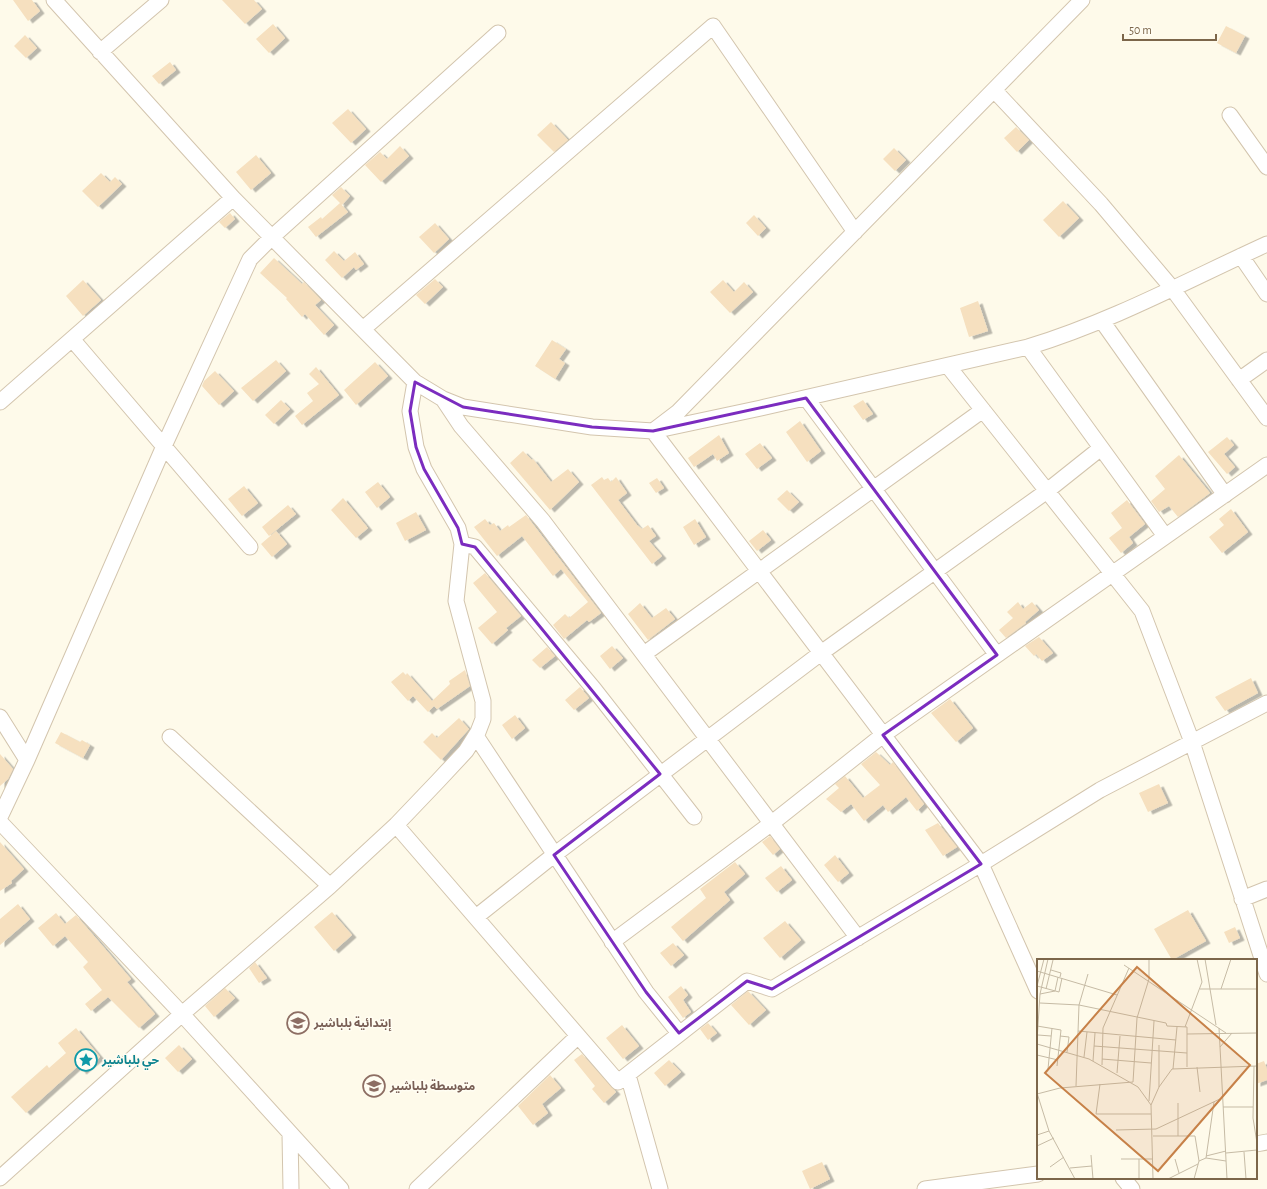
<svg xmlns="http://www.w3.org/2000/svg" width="1267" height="1189" viewBox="0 0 1267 1189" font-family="'Alegreya Sans','Noto Sans Arabic',sans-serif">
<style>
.building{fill:#f6e0bf;filter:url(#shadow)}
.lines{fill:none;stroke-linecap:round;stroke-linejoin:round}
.minor-casing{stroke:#d3c5ae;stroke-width:17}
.minor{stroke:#fff;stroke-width:15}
.marked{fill:none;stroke:#7b2cbf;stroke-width:3;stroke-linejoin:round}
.labels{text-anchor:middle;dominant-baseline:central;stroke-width:3;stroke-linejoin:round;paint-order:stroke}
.education-label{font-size:12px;font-weight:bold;fill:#785e54;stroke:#fffdf2;text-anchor:start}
.culture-label{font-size:12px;font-weight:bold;fill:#0d838f;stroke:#fffdf2;text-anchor:start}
.inset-road{fill:none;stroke:#c6bba5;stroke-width:1}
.view{fill:#c78148;fill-opacity:0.15;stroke:#c78148;stroke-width:2}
.inset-edge{fill:none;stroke:#7c664a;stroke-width:2}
</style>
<defs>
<filter id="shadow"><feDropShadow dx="4.5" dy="2.5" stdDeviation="0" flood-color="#0004"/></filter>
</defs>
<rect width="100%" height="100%" fill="#fefaea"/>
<!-- building -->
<path class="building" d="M13 0H32L40 11 28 21Z
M222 0H254L262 9 245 24Z
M273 24 285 38 269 53 256 39Z
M1226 26 1245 36 1236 53 1217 43Z
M25 35 37 48 26 58 14 46Z
M170 62 176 70 159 84 152 76Z
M348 109 366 129 351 143 332 123Z
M551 122 568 140 554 152 537 135Z
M1016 127 1029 140 1017 152 1004 138Z
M400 146 409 156 381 182 365 165 380 152 387 159Z
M894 148 906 160 895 171 883 159Z
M256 155 271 173 251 190 236 172Z
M101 173 110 182 115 177 122 184 98 207 82 191Z
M341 187 350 196 342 205 332 195Z
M1063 201 1079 218 1059 237 1043 220Z
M340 203 348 212 316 237 308 227 321 217 322 219Z
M230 213 235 219 225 228 219 222Z
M754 215 766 228 758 236 746 223Z
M435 223 449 239 434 253 419 237Z
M334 251 344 261 355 252 364 264 356 270 354 267 342 278 325 260Z
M274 258 302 284 304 282 321 300 315 305 334 325 324 335 305 314 302 317 286 299 287 298 260 273Z
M435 279 443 287 425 304 416 295Z
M83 280 101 300 83 316 66 296Z
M723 280 734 292 744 282 753 292 730 313 710 292Z
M978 301 988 331 969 337 960 308Z
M552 340 566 349 559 359 565 363 555 379 535 366Z
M276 360 286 371 253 401 241 388Z
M375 362 388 376 356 405 344 390Z
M316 367 339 395 302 425 295 416 313 401 307 393 319 384 309 374Z
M215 371 234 391 219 405 202 386 204 381Z
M281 400 290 409 274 424 265 415Z
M863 400 873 414 863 420 853 406Z
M800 421 821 451 807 462 786 432Z
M719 435 729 453 717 461 713 454 694 467 688 458Z
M1227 437 1234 445 1224 454 1235 467 1227 474 1208 452Z
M760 443 772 458 757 469 745 454Z
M523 451 532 460 533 459 551 482 568 469 579 482 550 510 510 463Z
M1179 455 1210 493 1178 517 1169 506 1159 512 1151 501 1165 489 1155 476Z
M602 477 604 480 608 478 611 482 616 477 627 493 618 500 637 525 642 529 648 525 656 536 649 541 662 556 652 564 591 485Z
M657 478 664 488 656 493 649 483Z
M378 482 390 497 377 508 365 492Z
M244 486 258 503 242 516 228 499Z
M787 490 799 502 789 511 777 499Z
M343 498 368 528 356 538 331 510Z
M1127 500 1145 524 1129 537 1133 543 1121 553 1109 538 1122 528 1111 513Z
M288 505 296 514 269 536 262 527Z
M1231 509 1248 532 1222 553 1209 537 1224 525 1219 519Z
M416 512 426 530 405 541 396 523Z
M526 515 601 613 589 622 587 620 564 639 553 625 565 614 569 618 588 602 561 569 553 576 522 536 497 556 474 527 485 519 490 525 494 523 500 531 508 525 509 527Z
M695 519 706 537 694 545 683 527Z
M763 530 771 540 757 551 749 541Z
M276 531 287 544 272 557 261 544Z
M485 573 521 616 506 628 508 630 492 644 478 628 497 612 473 583Z
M1018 602 1023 609 1032 602 1039 610 1025 622 1026 623 1006 638 999 630 1013 618 1007 612Z
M640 603 652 618 666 608 675 619 648 640 628 614Z
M1039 637 1053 653 1042 661 1036 654 1034 656 1025 646Z
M612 646 623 658 610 669 600 656Z
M547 647 555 656 540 668 532 660Z
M465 670 470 686 437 709 434 706 428 712 413 696 408 701 391 682 403 672 406 675 407 673 432 701 450 684 449 681Z
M1251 678 1258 693 1225 711 1215 697Z
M580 687 589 698 574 710 565 700Z
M950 699 973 728 956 742 931 713Z
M515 715 525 728 512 739 502 725Z
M459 718 469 729 441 760 423 742 432 733 437 738Z
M61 732 80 742 82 740 90 745 83 758 55 743Z
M876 752 890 765 893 762 924 804 917 811 906 797 888 812 883 805 864 821 851 804 841 812 826 799 839 788 835 784 845 776 863 798 880 785 861 764Z
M0 754 13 769 8 779 0 786Z
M1159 784 1168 803 1148 812 1139 793Z
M938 823 957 847 943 856 925 830Z
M770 836 780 849 773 855 762 842Z
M0 842 24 869 11 881 12 883 0 891Z
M835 855 849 873 838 882 824 865Z
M735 862 745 874 724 892 730 900 683 941 671 927 706 898 700 889Z
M781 866 792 880 777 892 765 878Z
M18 904 30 919 0 945V919Z
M1188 910 1206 941 1172 960 1154 929Z
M332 912 352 935 334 951 314 927Z
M56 913 65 924 76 915 131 979 127 982 155 1014 139 1028 108 997 91 1011 85 1004 102 990 83 967 88 962 65 936 53 946 38 928Z
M785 921 801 940 780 958 763 938Z
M1235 927 1240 938 1229 943 1224 932Z
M673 943 684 955 671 966 660 953Z
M255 962 267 978 259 983 249 968Z
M681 986 688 995 683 1000 691 1012 683 1018 668 997Z
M225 988 235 998 214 1017 205 1006Z
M748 991 766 1010 749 1025 731 1005Z
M708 1023 717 1033 708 1040 700 1029Z
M622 1025 639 1046 623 1059 606 1038Z
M76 1028 100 1057 82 1072 78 1066 26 1113 11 1097 47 1065 49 1068 66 1053 58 1043Z
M179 1045 192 1059 178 1072 165 1058Z
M582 1054 616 1092 604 1103 592 1089 595 1086 574 1060Z
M669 1060 681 1072 665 1086 654 1073Z
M1264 1061 1267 1069V1080L1256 1084V1064Z
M550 1075 561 1088 542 1104 548 1113 533 1125 518 1106Z
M822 1162 830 1179 810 1189 802 1171Z"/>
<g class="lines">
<!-- minor casing -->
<g class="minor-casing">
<path id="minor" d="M54 0 233 198 415 382 443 399 463 407 592 427 653 431 761 408 1028 347C1111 322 1188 280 1267 244
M100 52 161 0
M994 90 1101 204 1172 288 1267 418
M1230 115 1267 167
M1241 256 1267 294
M1102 321 1225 495
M363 329 713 26 855 232
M72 339 250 547
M1028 347 1165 536
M948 366 1142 611 1192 742 1267 974
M1239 380 1267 360
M806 398 997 655
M443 399 461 426 543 521 858 938
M0 402 233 198
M462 544 475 547 594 689 694 817
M644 654 983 410
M0 717 27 760
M476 736 646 992 679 1033
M170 737 330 886
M0 817 27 760 164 446 250 259 271 238 498 33
M0 822 182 1014 341 1189
M396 825 618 1082 747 981 772 989 981 864 1100 790 1267 703
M1242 899 1267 889
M476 917 554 855 821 653 1047 491 1101 448
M612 942 772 823 883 735 1267 465
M1038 991 981 864 653 431 678 412 1082 0
M628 1075 660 1189
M290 1134 291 1189
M1256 1144 1267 1142
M0 1178 182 1014 330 886 396 825 438 781 466 751 478 732 483 719V701L456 601 462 544 458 528 424 469 416 447 410 411 415 382
M1123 1178 1132 1189
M417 1189 578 1036
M925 1189 1038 1174"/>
</g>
<!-- minor -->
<use href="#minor" class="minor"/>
</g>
<!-- marked area -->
<path class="marked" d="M415 382 463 407 592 427 653 431 806 398 997 655 883 735 981 864 772 989 747 981 679 1033 646 992 554 855 660 774 475 547 462 544 458 528 424 469 416 447 410 411Z"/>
<!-- icons -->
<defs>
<g id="school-ring" transform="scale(1.15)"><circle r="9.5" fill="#fffdf2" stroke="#8d6e63" stroke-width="1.5"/><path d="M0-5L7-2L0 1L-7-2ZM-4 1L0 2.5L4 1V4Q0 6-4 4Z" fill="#8d6e63"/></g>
<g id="sight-ring" transform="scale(1.15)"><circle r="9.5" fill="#fffdf2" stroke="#0f9aa8" stroke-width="1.5"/><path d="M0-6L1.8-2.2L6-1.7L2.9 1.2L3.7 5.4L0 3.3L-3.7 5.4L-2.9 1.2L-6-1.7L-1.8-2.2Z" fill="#0f9aa8"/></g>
</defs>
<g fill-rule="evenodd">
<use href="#school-ring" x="298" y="1023"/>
<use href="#sight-ring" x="86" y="1060"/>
<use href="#school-ring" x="374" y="1086"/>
</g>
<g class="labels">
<!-- education labels -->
<g class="education-label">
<text x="314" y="1023">إبتدائية بلباشير</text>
<text x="390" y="1086">متوسطة بلباشير</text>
</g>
<!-- culture labels -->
<g class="culture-label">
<text x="102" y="1060">حي بلباشير</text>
</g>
</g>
<!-- overview -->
<g transform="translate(1037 959)">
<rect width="220" height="220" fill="#fefaea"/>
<path class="inset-road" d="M11 0 3 35 18 32 21 18M168 0 179 66M87 6 189 74M14 11 24 14 23 18M0 12 80 36M0 27 22 33 25 19M0 27 7 0M9 30 16 1M163 30H220M184 30 194 0M3 44 42 46 129 64 130 67 150 68V108M0 67 24 71 20 107M148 68 165 23 160 0M182 69 190 220M41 72 139 81M150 75 220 74M1 76 14 77M23 77 32 78 30 93M0 82 3 35M0 85 52 100 101 128 114 146 116 220M57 87 150 94M183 88 195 74M0 96 21 101M47 98 50 73M65 100 114 104M56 102 58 74M65 106 66 69 92 9M217 107 216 159 220 184M160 108 163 133M11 110 15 69M136 110 140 68M80 114 83 77M63 125 59 155H114M39 127 42 46 51 15M122 128V86M0 134 12 172 38 220M0 135 23 129 96 123 100 59 112 20V0M112 142 117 62M114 146 122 128 135 110 220 107M186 148H216M79 171 119 170 185 139M0 176 12 172M116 177H158L162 202 157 220M141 177V144M0 187 17 179M207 193 209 220M189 194 220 191M54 196 56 220M169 197 189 192M169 199 177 143M84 200H116M102 200V220M138 200 142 214M162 202 169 199 189 202M13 208 27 198M33 209 55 207M131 220 161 205"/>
<path class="view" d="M100 8 213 106 121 212 8 114Z"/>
<rect width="220" height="220" class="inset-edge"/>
</g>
<!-- scale -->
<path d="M1123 34v6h93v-6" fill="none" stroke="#7c664a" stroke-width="2"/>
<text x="1129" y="34" font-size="12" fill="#7c664a" stroke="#fffdf2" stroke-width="3" paint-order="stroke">50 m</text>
</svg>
